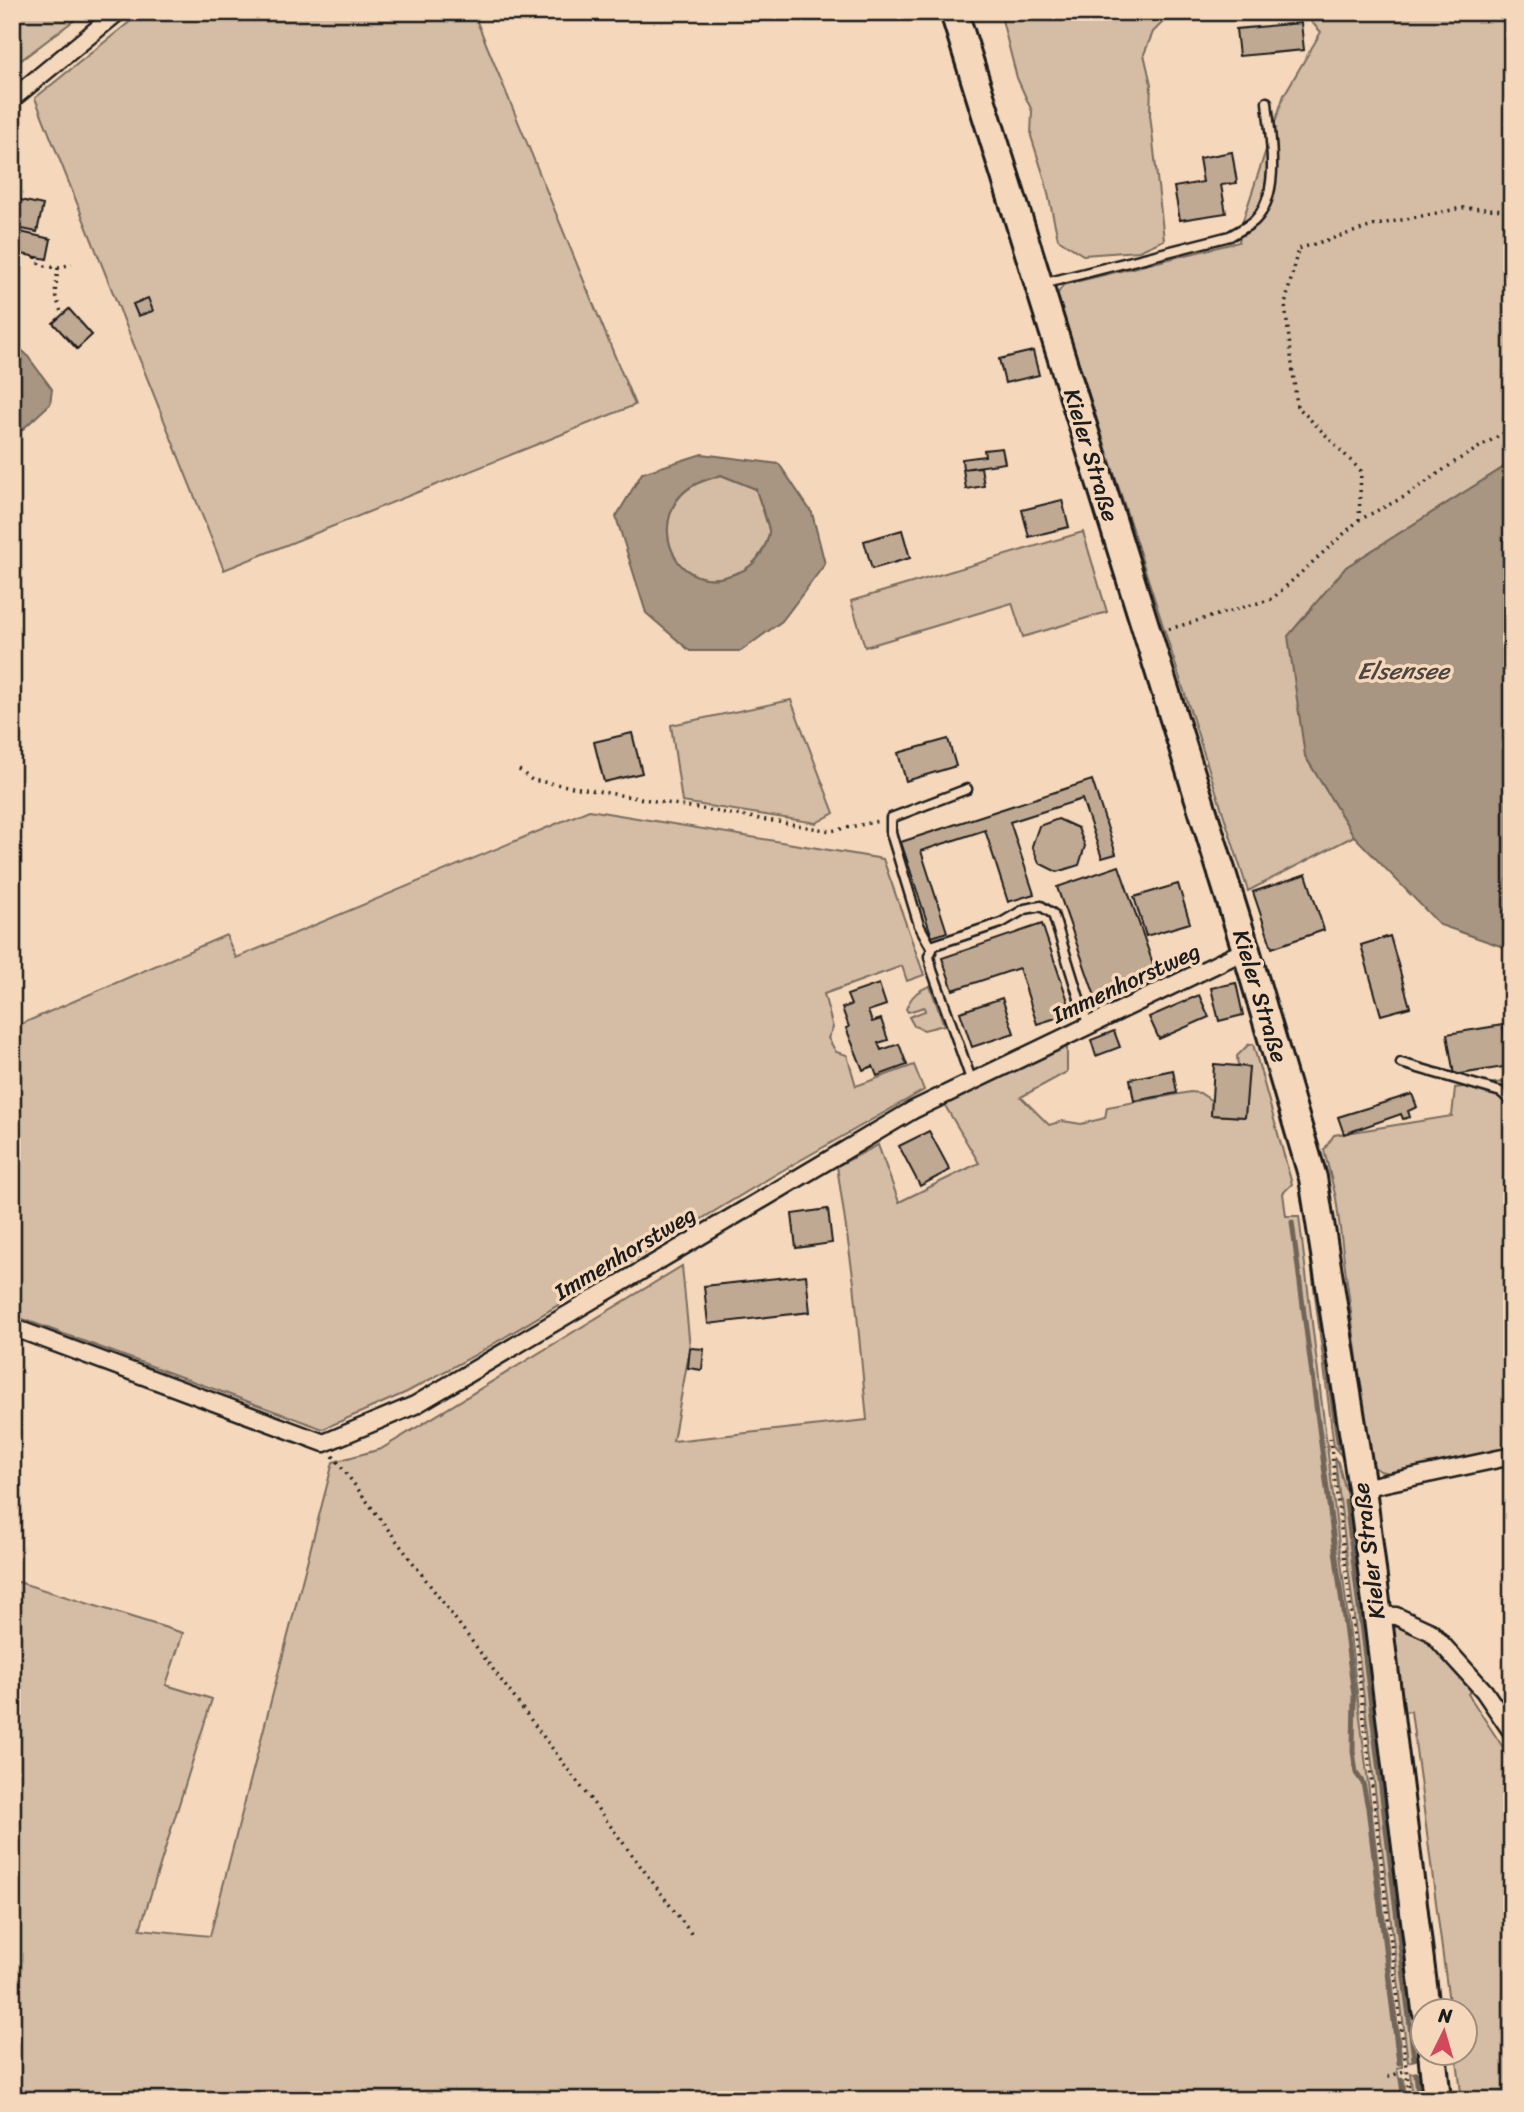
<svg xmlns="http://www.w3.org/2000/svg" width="1524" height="2112" viewBox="0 0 1524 2112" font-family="Sriracha,sans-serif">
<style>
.green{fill:#d5bca4;stroke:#786c60;stroke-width:2}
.water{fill:#a89582;stroke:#706559;stroke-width:2;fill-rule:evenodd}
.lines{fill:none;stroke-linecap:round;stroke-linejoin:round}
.stream{stroke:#706559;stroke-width:5}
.building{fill:#c0a993;stroke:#1c1c1c;stroke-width:2}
.service-casing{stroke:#1c1c1c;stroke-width:13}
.minor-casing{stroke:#1c1c1c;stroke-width:21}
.primary-casing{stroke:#1c1c1c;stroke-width:32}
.path{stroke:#1c1c1c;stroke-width:3.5;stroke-dasharray:2 5;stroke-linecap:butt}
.service{stroke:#f5d8bb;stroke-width:8}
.minor{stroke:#f5d8bb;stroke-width:16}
.primary{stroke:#f5d8bb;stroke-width:26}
.labels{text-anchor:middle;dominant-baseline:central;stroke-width:7;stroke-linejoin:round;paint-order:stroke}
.street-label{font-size:23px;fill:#1c1c1c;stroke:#f5d8bb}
.water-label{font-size:24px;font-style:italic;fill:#4d4640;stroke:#f5d8bb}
</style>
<rect width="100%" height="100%" fill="#f5d8bb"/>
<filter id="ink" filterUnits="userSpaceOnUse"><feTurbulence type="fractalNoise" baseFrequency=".0143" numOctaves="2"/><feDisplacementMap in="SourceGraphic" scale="14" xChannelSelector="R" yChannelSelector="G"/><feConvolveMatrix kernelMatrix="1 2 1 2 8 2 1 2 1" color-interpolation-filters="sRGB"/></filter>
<g filter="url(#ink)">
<!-- green -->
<path class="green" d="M12 12H85L12 67Z
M142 12H473L635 405 224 570 35 98Z
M1000 12H1173L1153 32 1144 54 1151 84 1150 114 1164 240 1139 251 1083 255 1058 239 1045 180 1031 136 1032 111 1017 78Z
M1302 12H1512V462L1346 567 1305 756 1354 836 1248 891 1057 295 1063 285 1239 242 1242 223 1284 95 1321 32Z
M721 475 756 489C759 501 767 519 769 530 770 538 762 553 757 559 749 569 742 571 731 575 669 597 644 510 696 484 703 480 713 478 721 475Z
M1083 532 1107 612 1023 637 1012 603 865 647 851 601Z
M791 700 834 813 816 823 682 802 671 725Z
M589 810 883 859 924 975 907 981 902 966 824 994 833 1028 828 1038 836 1052 847 1055 856 1086 914 1065 924 1090 778 1173 475 1355 407 1392 323 1429 12 1315V1028L226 935 236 958Z
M930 986 944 1025 924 1030 914 1026 909 1017 925 1011 924 1007 908 1012 906 1009C911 996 918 990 930 986Z
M1253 1044 1292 1184 1283 1193 1286 1216H1299L1402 2062V2067L1397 2068 1399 2078 1404 2079 1406 2100H12V1580L183 1633 166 1685 212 1699 140 1929 210 1936 333 1462 381 1449 682 1266 690 1348 673 1441 867 1420 854 1283 837 1166 878 1145 899 1202 979 1163 944 1104 1067 1047V1072L1021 1097 1049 1125 1063 1121 1081 1124 1105 1118 1107 1107 1190 1092 1200 1093 1212 1101 1211 1115 1245 1117 1248 1067 1238 1066 1237 1056 1248 1045Z
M1512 1081V1450L1397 1475 1380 1471 1373 1466 1370 1458 1336 1198 1324 1150 1334 1135 1452 1116 1455 1088Z
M1302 1191 1349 1480 1341 1455 1334 1447Z
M1335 1459 1338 1462 1345 1489 1350 1493 1420 2054 1418 2059 1408 2062Z
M1394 1623 1427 1639 1474 1689 1468 1694 1512 1761V2100H1462L1456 2053 1464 2052V2010H1450L1411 1711 1401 1712 1390 1628Z
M1422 2072 1426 2100H1413L1410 2073Z"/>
<!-- water -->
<path class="water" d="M12 342 26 354 52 389 50 404 22 430 12 429Z
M702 454 779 464 812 513 825 564 782 621 741 651H690L646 613 616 517 642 473ZM721 475 756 489C759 501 767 519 769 530 770 538 762 553 757 559 749 569 742 571 731 575 669 597 644 510 696 484 703 480 713 478 721 475Z
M1512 462V950L1440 925 1354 836 1305 756 1288 636 1346 567Z"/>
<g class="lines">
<!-- stream -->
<path class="stream" d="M1292 1222 1354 1695 1353 1751 1356 1773 1363 1783 1368 1808 1399 2063
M1314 1270 1339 1447
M1346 1501 1414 2059
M1416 2074 1419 2100
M1401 2079 1404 2100"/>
</g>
<!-- building -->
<path class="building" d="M1301 23 1304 50 1239 56 1236 29Z
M1232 152 1237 183 1221 185 1226 213 1180 220 1174 187 1203 182 1199 158Z
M12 198 43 205 37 232 12 227Z
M12 230 51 239 47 259 12 252Z
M148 298 153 311 138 316 133 304Z
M69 309 92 335 77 349 53 323Z
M1033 351 1039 375 1005 383 999 359Z
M1002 448 1005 463 963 469 962 459 985 456 984 450Z
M981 467 984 486 966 489 963 469Z
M1062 500 1069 527 1029 537 1022 510Z
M902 530 910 558 872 569 864 541Z
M632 733 642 773 604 782 594 742Z
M948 739 956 766 906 781 898 753Z
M1092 780 1116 854 1102 858 1082 799 1010 822 1034 894 1008 902 985 830 921 851 947 932 932 937 901 842Z
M1058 819 1078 828 1085 846 1079 865 1057 872 1039 863 1032 846 1039 826Z
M1119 866 1159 981 1097 1002 1057 887Z
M1306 874 1324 930 1272 948 1253 892Z
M1178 884 1190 923 1146 936 1134 897Z
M1042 924 1072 1013 1037 1024 1019 968 953 990 942 958Z
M1390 936 1410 1007 1381 1015 1361 945Z
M1236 983 1243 1015 1219 1021 1211 988Z
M879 984 886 1005 868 1011 872 1022 881 1019 888 1040 878 1043 881 1050 899 1044 907 1065 877 1076 873 1066 863 1070 846 1028 849 1027 842 1008 851 1005 847 995Z
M1199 995 1209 1017 1159 1039 1149 1017Z
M1002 998 1014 1033 972 1047 960 1012Z
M1503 1025 1510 1066 1454 1075 1447 1034Z
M1114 1031 1120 1047 1096 1056 1091 1040Z
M1214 1064 1249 1067 1245 1117 1211 1115Z
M1173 1070 1177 1093 1134 1101 1130 1079Z
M1412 1094 1417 1107 1408 1111 1410 1117 1403 1119 1401 1114 1344 1134 1338 1117Z
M929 1131 950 1170 920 1186 899 1146Z
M828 1209 832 1243 796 1248 792 1214Z
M806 1275 810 1312 708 1324 704 1286Z
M690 1348 704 1349 702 1370 688 1368Z"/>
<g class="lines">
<!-- service casing -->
<g class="service-casing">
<path id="service" d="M1042 284 1230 236C1238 231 1247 227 1254 221 1282 194 1270 136 1267 102
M932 949 919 925 891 833V818L967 789
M1401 1063 1501 1092 1512 1102
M972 1082 932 970 929 956 934 945 1001 923 1025 909 1041 906 1053 914 1082 1008 1089 1025"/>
</g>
<!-- minor casing -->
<g class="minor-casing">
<path id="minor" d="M12 99 118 12
M12 1327 324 1443 415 1405 913 1110 1246 950
M1362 1488 1512 1456
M1376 1615 1396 1616 1431 1632 1484 1691 1512 1732"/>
</g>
<!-- primary casing -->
<g class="primary-casing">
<path id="primary" d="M954 12 1246 950 1313 1178 1362 1488 1426 2010
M1432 2052 1437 2100"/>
</g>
<!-- path -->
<path class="path" d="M36 257V262C49 269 58 268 72 264
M58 268 55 294 62 315
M1359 520 1361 471 1297 406 1285 305 1298 249 1376 225 1462 208 1512 210
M1169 629 1272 599 1359 520 1406 496 1456 461 1512 428
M519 770 532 780 831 831 879 821
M1330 1438 1410 2100
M333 1456 693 1936
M1388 2077 1407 2070"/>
<!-- service -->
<use href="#service" class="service"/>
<!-- minor -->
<use href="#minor" class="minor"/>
<!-- primary -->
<use href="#primary" class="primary"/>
</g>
</g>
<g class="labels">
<!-- street labels -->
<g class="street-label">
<text transform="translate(1091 455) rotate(73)">Kieler Straße</text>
<text transform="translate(1126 983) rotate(-25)">Immenhorstweg</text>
<text transform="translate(1260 996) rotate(73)">Kieler Straße</text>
<text transform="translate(625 1253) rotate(-31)">Immenhorstweg</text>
<text transform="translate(1369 1551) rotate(-97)">Kieler Straße</text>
</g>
<!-- water labels -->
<g class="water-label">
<text x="1403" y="671">Elsensee</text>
</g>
</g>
<!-- margin -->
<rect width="1524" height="2112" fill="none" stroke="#f5d8bb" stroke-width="42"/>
<rect x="21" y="21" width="1482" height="2070" fill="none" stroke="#1c1c1c" stroke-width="2.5" filter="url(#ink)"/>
<!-- north arrow -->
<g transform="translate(1444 2032) rotate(5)"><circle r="33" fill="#f5d8bb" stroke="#9e8d7b" stroke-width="2"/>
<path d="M0-5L12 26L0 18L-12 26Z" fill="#d1495b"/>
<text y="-10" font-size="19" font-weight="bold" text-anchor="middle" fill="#1c1c1c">N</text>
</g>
</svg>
